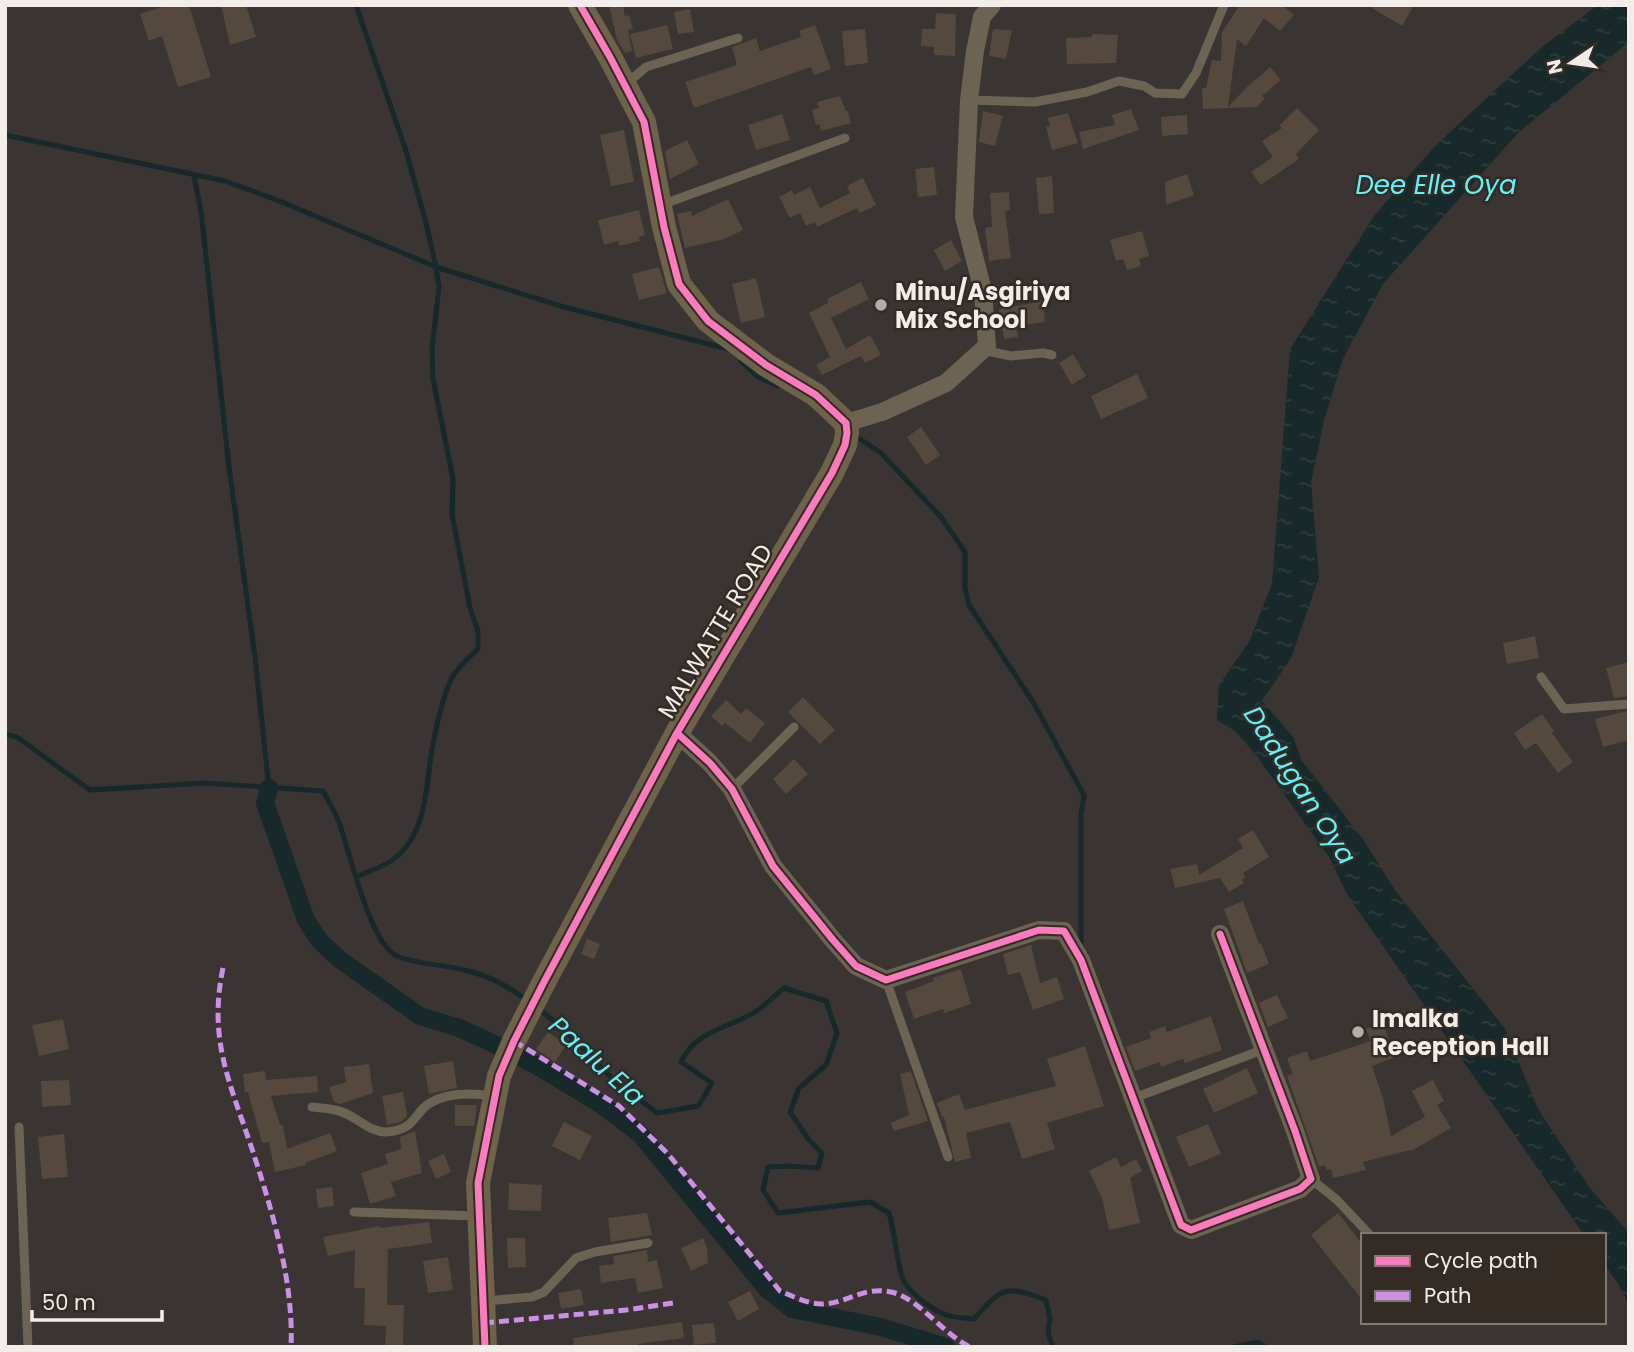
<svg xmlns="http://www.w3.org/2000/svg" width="1634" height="1352" viewBox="0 0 1634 1352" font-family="Poppins,sans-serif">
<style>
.water{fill:url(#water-ripples)}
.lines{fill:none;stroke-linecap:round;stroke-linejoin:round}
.stream{stroke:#17292a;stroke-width:5}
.canal{stroke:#17292a;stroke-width:18}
.building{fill:#55483d}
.lane{stroke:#6c6353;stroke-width:9}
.street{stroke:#6c6353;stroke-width:18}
.secondary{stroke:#6e624b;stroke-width:24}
.quiet{stroke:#ce8fe9;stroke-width:5;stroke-dasharray:10 5;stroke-linecap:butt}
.cycleway-casing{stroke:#332b24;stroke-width:11}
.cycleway{stroke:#fd7abc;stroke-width:7}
.poi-dot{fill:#b2ada9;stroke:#332b24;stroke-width:2.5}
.labels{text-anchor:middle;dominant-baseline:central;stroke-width:5;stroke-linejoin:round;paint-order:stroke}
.poi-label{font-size:24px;font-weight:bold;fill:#f3ede9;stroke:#332b24;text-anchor:start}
.street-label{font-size:24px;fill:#f3ede9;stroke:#332b24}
.water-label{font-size:26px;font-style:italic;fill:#5ef3fd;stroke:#332b24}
</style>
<defs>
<pattern id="water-ripples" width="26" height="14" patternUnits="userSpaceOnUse" patternTransform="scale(1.75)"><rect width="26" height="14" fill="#17292a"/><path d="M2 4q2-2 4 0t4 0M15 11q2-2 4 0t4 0" fill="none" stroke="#2e3e3f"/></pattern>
</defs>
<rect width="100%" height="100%" fill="#3a3532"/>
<!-- water -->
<path class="water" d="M1598 5H1629V42L1519 132 1383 284 1342 361 1324 421 1311 482 1319 577 1291 658 1262 701 1293 737 1302 761 1363 839 1395 890 1505 1029 1538 1109 1590 1188 1629 1233V1306L1619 1285 1604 1264V1235H1584L1348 896 1329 857 1256 755 1235 731 1217 720 1219 685 1249 642 1272 584 1290 349 1374 216 1435 146 1542 47Z"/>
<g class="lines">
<!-- stream -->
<path class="stream" d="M356 5 406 151 426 223 436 267 439 287 432 349 433 379 453 479 452 514 470 608 478 631V649C467 659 456 669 450 682 441 702 436 728 432 749 426 786 427 833 395 858 385 867 368 871 356 877
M5 135 225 181 282 202 436 267 564 307 728 349
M194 176 201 211 229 467 255 657 269 788
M741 361 758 377 778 386
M854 435 881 453 941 517 965 552V588L969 605 1033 702 1084 795 1081 814V949
M5 734 17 737 90 790 204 783 323 791C329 802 336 813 340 825 350 853 370 944 397 956 415 964 436 964 455 968 481 972 507 985 528 1001
M539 1009 560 1026 613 1079 657 1113 698 1106 712 1083 681 1062C695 1030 731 1028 758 1010 767 1004 775 995 784 988L826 1001 837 1033 826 1065 799 1088 790 1112 809 1140 822 1153 818 1168 789 1166 768 1167 763 1190 778 1213 870 1202 889 1213C895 1234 896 1254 901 1274 905 1290 930 1309 946 1315 954 1318 965 1318 974 1319 1002 1288 1004 1284 1046 1300L1050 1318 1048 1333 1053 1347
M1234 1347 1258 1342 1266 1347"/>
<!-- canal -->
<path class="canal" d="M269 788 265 803 306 920 319 940 339 959 420 1016 459 1028 488 1041 539 1067 602 1105 640 1134 767 1289 792 1309 881 1327 946 1347"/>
</g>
<!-- building -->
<path class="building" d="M168 5H189L211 77 178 87 162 36 149 41 140 14Z
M221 5H246L256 37 230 45Z
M609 5H623L625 16 629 15 633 29 628 30 632 51 625 53 617 40Z
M1240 5H1282L1294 15 1280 31 1264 18 1246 46 1237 39 1228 107 1246 88 1270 67 1281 80 1262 96 1265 98 1257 107 1203 109 1202 88H1206L1212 60 1221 61 1222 32Z
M1367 5H1414L1402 26Z
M690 9 694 32 678 34 674 12Z
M936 13 956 14 955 56 934 55V47L921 46 922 29H935Z
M667 25 673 49 636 58 630 34Z
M815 25 831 69 814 75 811 67 694 108 685 82 737 65 732 47 756 38 760 51 801 37 799 31Z
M865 29 868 63 845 66 842 31Z
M993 29 1012 30 1006 59 989 56Z
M1092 34 1118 35 1116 63 1067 64 1066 38 1092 37Z
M840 96 846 111H848L851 123 821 131 819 124 816 125 812 110 819 108 817 102Z
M1297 108 1319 130 1296 154 1299 159 1261 185 1251 172 1273 157 1262 141 1282 128 1279 126Z
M1131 109 1139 130 1083 149 1079 132 1115 125 1112 115Z
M983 111 1003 116 995 146 979 142Z
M1068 113 1078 143 1052 150 1046 127 1050 126 1048 118Z
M782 114 790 140 756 150 748 125Z
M1187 115 1188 134 1162 136 1161 117Z
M624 130 634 182 611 186 600 135Z
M687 140 699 164 670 179 665 151Z
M934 167 937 195 918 197 915 169Z
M1187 174 1194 195 1166 205 1165 182Z
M1052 176 1054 213 1039 214 1036 178Z
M863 178 876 205 860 213 857 208 817 227 815 222 806 226 800 213 790 218 779 197 792 190 794 195 810 187 820 208 850 193 847 186Z
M1009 192 1010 210 1005 211 1011 258 989 261 985 228 992 227 990 193Z
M728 199 743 230 724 239 685 248 677 214 691 211 692 216Z
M639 210 645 235 639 237 640 241 619 246 618 241 604 245 598 220Z
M1142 231 1149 256 1139 259 1141 266 1127 270 1123 259 1116 261 1110 240Z
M951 240 962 261 945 271 934 250Z
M659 267 667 293 639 300 632 274Z
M756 278 765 317 741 323 732 284Z
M861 282 869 299 831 318 846 349 870 335 881 355 865 363 861 356 822 375 816 365 830 357 809 313 828 303 827 299Z
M1043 301 1045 322 1016 326 1018 337 1004 339 999 309Z
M1073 354 1086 376 1072 385 1059 363Z
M1137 374 1148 398 1101 419 1091 396Z
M921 427 940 455 926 465 907 437Z
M1535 636 1539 658 1507 664 1503 643Z
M1629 662V696L1614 698 1606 668Z
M803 697 835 730 820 744 788 712Z
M726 700 741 714 746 708 765 723 750 743 725 723 722 726 711 716Z
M1627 711 1629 740 1603 747 1595 719Z
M1542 714 1554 731 1552 733 1573 762 1558 773 1536 743 1525 750 1514 733Z
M794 759 808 774 786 794 773 779Z
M1253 830 1269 857 1243 873 1246 877 1242 879 1244 883 1229 892 1220 878 1175 888 1170 869 1197 864 1199 875 1243 848 1238 839Z
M1243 901 1259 944 1261 943 1269 964 1247 973 1224 909Z
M587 939 600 944 594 959 581 954Z
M1031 945 1040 983 1057 977 1064 999 1033 1010 1020 972 1008 975 1003 954Z
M961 969 971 1004 944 1013 943 1009 914 1019 905 992 934 981 933 978Z
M1277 995 1288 1018 1268 1027 1259 1003Z
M1211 1016 1222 1050 1185 1063 1183 1059 1161 1067 1160 1062 1135 1071 1126 1047 1151 1038 1149 1032 1165 1026 1167 1032Z
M63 1019 69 1049 39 1056 32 1025Z
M1383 1023 1395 1057 1372 1066 1383 1098 1391 1136 1425 1117 1412 1091 1433 1080 1444 1101 1437 1105 1451 1128 1411 1151 1410 1150 1363 1162 1366 1170 1333 1178 1331 1169 1326 1170 1325 1165 1319 1167 1287 1076 1293 1074 1287 1058 1307 1051 1310 1061 1371 1041 1366 1029Z
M548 1032 566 1045 555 1062 536 1049Z
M1085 1046 1104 1106 1047 1123 1055 1149 1022 1159 1010 1122 966 1133 971 1158 955 1162 944 1117H942L937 1103 959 1094 965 1110 1056 1086 1047 1059Z
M453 1061 457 1088 429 1094 424 1066Z
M369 1064 373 1093 340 1104 334 1102 329 1087 346 1082 344 1067Z
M1247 1068 1258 1093 1214 1113 1203 1089Z
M265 1071 266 1080 317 1076 318 1092 271 1096 280 1125H283L287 1149 330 1133 337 1151 305 1163 306 1165 275 1172 269 1142 262 1143 248 1092 245 1093 243 1074Z
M911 1071 928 1121 894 1131 891 1123 909 1115 900 1074Z
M69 1080 71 1105 42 1107 41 1081Z
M403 1092 407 1116 401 1122 387 1125 382 1096Z
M455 1105H477L474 1126H455Z
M564 1122 592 1136 580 1160 552 1146Z
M1208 1124 1221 1154 1189 1167 1176 1137Z
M415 1131 422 1173 391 1182 396 1196 370 1204 361 1173 388 1164 385 1154 401 1149 400 1137Z
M64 1134 68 1177 42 1179 38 1137Z
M444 1154 451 1172 436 1179 428 1161Z
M1116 1157 1121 1167 1136 1159 1142 1171 1130 1178 1140 1223 1109 1230 1102 1198 1089 1171Z
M509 1183 542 1185 541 1211 508 1210Z
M332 1187 334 1206 318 1208 316 1189Z
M647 1213 652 1235 611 1242 608 1218Z
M1338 1213 1363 1245V1301L1311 1235Z
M429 1222 432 1243 388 1249 387 1305H404L403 1347H385L386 1326 364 1325 365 1288H354L355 1250 328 1256 323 1237 380 1226 381 1228Z
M507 1238H525L526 1267 508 1268Z
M703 1238 707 1248 708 1263 691 1271 681 1248Z
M647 1250 648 1262 657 1260 663 1288 638 1293 635 1278 601 1283 599 1266 614 1264 613 1256Z
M448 1257 453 1290 428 1293 423 1261Z
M581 1289 584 1305 561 1309 558 1293Z
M750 1291 759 1309 738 1321 728 1302Z
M682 1322 684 1338 638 1344 639 1347H574L573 1338Z
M714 1323 716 1343 694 1345 692 1325Z"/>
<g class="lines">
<!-- lane -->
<path class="lane" d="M626 84 646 67 738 38
M969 100 1035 102 1087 92 1119 81 1144 86 1155 93 1182 94 1196 73 1224 5
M661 205 845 138
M983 350 1011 356 1043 353 1052 355
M1541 677 1564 709 1629 704
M732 789 794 727
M886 980 948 1157
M1134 1098 1262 1050
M312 1107C320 1108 330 1108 339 1111 356 1115 369 1133 387 1132 416 1130 414 1112 430 1103 449 1092 473 1093 493 1096
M19 1127 28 1347
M1311 1179 1337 1200 1370 1235
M354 1212 477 1216
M485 1301 532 1297 544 1292 576 1258 595 1252 648 1243"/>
<!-- street -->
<path class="street" d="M846 423 882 412 946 383 987 346 983 291 964 217 969 100 975 51 982 17 992 5
M677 733 710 763 732 789 773 866 833 940 856 966 886 980 1039 930 1064 931 1081 960 1181 1225 1191 1230 1300 1189 1311 1179 1295 1131 1220 934"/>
<!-- secondary -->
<path class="secondary" d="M485 1347 478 1183 499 1076 514 1041 544 982 677 733 832 473 845 445 847 433 846 423 816 395 766 365 708 321 679 284 664 227 644 122 610 57 580 5"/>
<!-- quiet -->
<path class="quiet" d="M223 968C208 1040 230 1083 252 1149 272 1210 294 1282 291 1347
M514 1041 619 1106 668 1154 780 1291C792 1296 808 1304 821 1304 848 1304 864 1284 895 1293 920 1301 945 1335 970 1347
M484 1323 626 1310 673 1303"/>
<!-- cycleway casing -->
<g class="cycleway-casing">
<path id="cycleway" d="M677 733 710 763 732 789 773 866 833 940 856 966 886 980 1039 930 1064 931 1081 960 1181 1225 1191 1230 1300 1189 1311 1179 1295 1131 1220 934
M485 1347 478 1183 499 1076 514 1041 544 982 677 733 832 473 845 445 847 433 846 423 816 395 766 365 708 321 679 284 664 227 644 122 610 57 580 5"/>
</g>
<!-- cycleway -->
<use href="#cycleway" class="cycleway"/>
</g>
<!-- markers -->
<g class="poi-dot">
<circle cx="881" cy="305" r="7"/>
<circle cx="1358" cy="1032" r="7"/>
</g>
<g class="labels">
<!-- poi labels -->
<g class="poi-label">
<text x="895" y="291">Minu/Asgiriya<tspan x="895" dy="28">Mix School</tspan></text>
<text x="1372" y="1018">Imalka<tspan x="1372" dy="28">Reception Hall</tspan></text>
</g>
<!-- street labels -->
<g class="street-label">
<text transform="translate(715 631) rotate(-59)">MALWATTE ROAD</text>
</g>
<!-- water labels -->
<g class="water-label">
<text x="1436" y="185">Dee Elle Oya</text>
<text transform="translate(1300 785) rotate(57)">Dadugan Oya</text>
<text transform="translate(597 1061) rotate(42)">Paalu Ela</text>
</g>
</g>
<!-- border -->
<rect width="1634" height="1352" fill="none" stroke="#f3ede9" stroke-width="14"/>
<!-- legend -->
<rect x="1361" y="1233" width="245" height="91" fill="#332b24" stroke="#807973" stroke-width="2"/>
<rect x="1375" y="1256" width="35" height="10" fill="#fd7abc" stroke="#807973" stroke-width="2"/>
<text x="1424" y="1268" font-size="21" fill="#f3ede9">Cycle path</text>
<rect x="1375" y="1291" width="35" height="10" fill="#ce8fe9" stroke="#807973" stroke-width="2"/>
<text x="1424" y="1303" font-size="21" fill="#f3ede9">Path</text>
<!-- north arrow -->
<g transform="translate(1571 63) rotate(257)" stroke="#332b24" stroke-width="5" paint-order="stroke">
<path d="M0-5L12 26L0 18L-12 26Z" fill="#f3ede9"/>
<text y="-10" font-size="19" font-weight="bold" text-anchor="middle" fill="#f3ede9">N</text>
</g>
<!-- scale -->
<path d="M32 1310v10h130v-10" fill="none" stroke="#f3ede9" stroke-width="3.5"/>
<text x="42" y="1310" font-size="21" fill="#f3ede9" stroke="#332b24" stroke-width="5" paint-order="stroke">50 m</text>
</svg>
